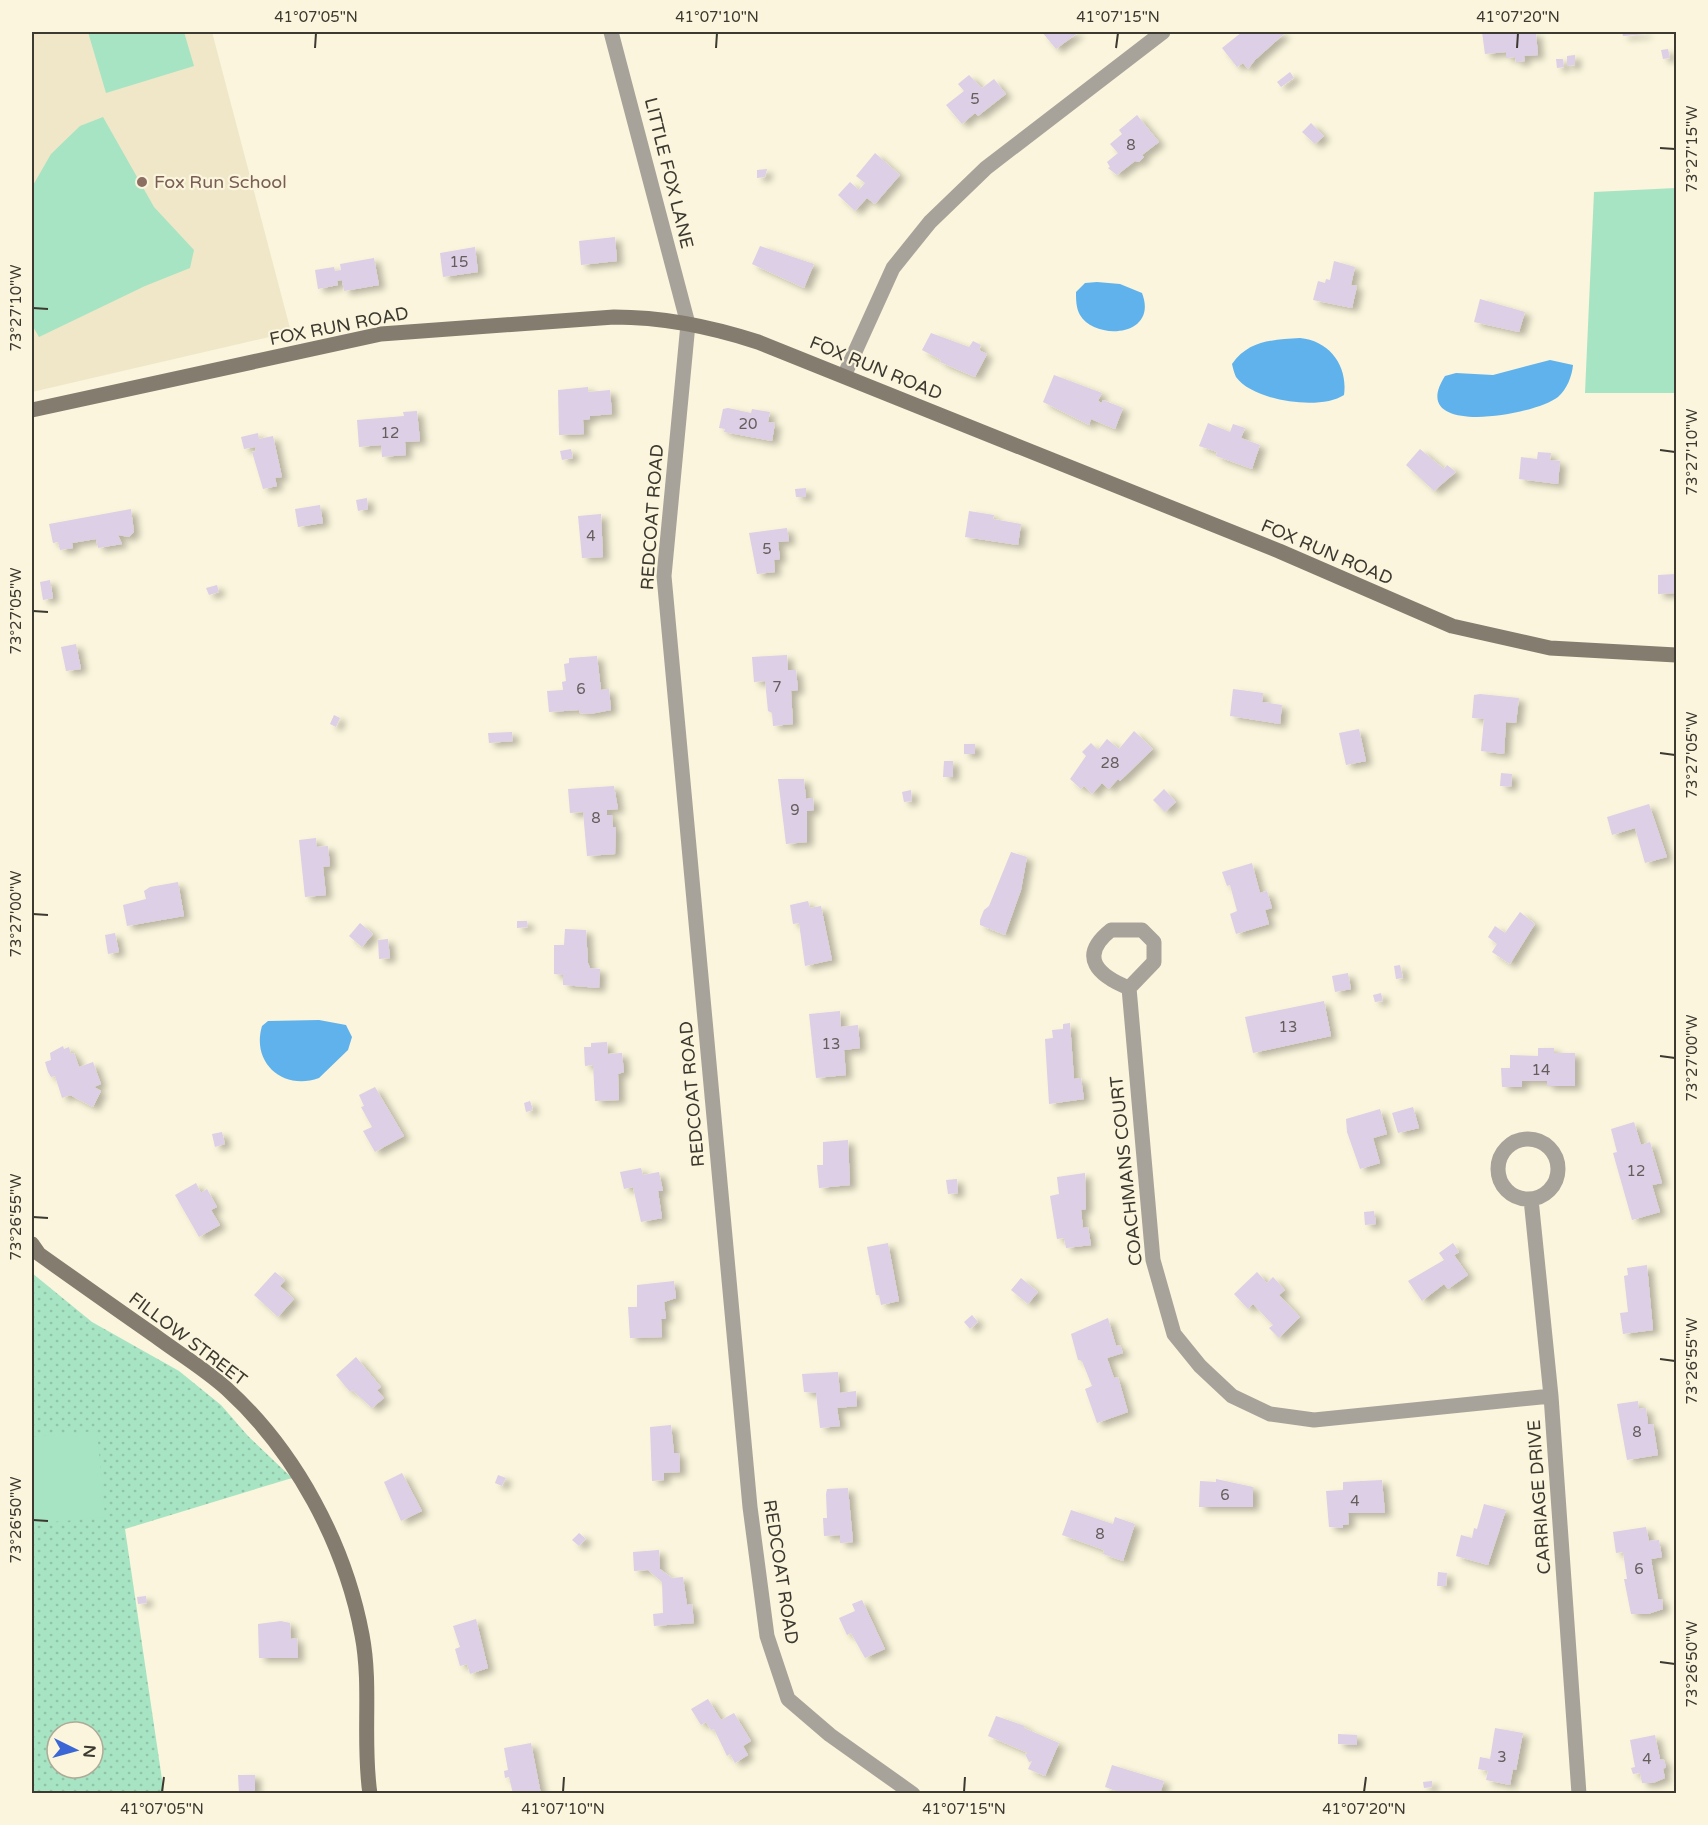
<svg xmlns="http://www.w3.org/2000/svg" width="1708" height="1825" viewBox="0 0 1708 1825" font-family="'Varela Round',sans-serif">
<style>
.built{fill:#efe7c8}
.grass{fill:url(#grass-dots);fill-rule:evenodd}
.green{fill:#a6e4c3}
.water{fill:#60b2ec}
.building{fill:#ddcfe5;filter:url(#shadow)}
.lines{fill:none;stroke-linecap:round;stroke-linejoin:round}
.street{stroke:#a8a39a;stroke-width:15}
.secondary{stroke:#847c6e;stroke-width:15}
.ticks{fill:none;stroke:#3b3930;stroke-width:2}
.education-dot{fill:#8d6e63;stroke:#faf5dc;stroke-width:2}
.labels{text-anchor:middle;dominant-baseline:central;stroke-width:4.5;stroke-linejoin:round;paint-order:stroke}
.number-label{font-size:15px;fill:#645e5d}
.street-label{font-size:18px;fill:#3b3930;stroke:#faf5dc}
.education-label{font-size:18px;fill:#785e54;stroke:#faf5dc;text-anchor:start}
.neatline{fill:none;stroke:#3b3930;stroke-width:2}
.ticks-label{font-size:15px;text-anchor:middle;fill:#3b3930}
</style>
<defs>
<pattern id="grass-dots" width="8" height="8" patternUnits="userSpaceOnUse" patternTransform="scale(1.5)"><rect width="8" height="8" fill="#a6e4c3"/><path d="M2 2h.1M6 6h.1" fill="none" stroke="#90c4a8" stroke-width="1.8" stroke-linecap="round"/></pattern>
<filter id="shadow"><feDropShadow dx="6" dy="4" stdDeviation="3" flood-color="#0004"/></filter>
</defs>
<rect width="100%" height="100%" fill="#faf5dc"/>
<!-- built -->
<path class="built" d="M32 32H212L291 332 32 392Z"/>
<!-- grass -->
<path class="grass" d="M32 1273 92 1322 179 1371 221 1405 248 1436 292 1478 125 1529 164 1793H32ZM57 1732H93V1768H57Z"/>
<!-- green -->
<path class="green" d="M88 32H184L194 66 106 93Z
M103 117 154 207 194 250 190 268 145 286 39 337 32 325V187L51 154 80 126Z
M1676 188V393H1585L1594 192Z
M97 1431 105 1517 32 1524V1437Z"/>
<!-- water -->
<path class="water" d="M1097 282 1120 284 1142 293C1159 337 1095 341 1080 315 1076 308 1076 299 1076 292L1085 283Z
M1300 338C1330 341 1348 366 1344 395 1320 411 1253 401 1236 377 1234 373 1233 368 1232 364 1249 340 1272 340 1300 338Z
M1550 360 1573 365C1572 376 1567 389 1558 397 1534 416 1405 438 1445 376L1456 373 1493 375Z
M319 1020 346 1025 352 1037 348 1050 319 1078C283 1091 251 1063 262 1026L268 1021Z"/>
<!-- building -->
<path class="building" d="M1042 32H1079L1056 49Z
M1242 32H1281L1284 34 1255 60 1248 69 1243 63 1237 67 1222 48Z
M1482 32 1536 33 1538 55 1524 56 1525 61 1516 62 1515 57 1506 58V52L1485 54Z
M1622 32H1645L1646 34 1623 36Z
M1668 49 1670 58 1663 59 1661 50Z
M1575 55V65L1567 66V56Z
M1556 59H1563L1564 67 1557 68Z
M1290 72 1294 78 1281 87 1277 82Z
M969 75 982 88 994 79 1006 94 978 116 975 113 962 124 946 105 964 91 958 84Z
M1137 115 1159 142 1142 155 1144 157 1139 162 1135 161 1117 175 1108 168 1110 167 1107 162 1118 153 1110 144 1122 134 1119 130Z
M1311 123 1324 136 1315 144 1302 132Z
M875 153 900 175 875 204 867 198 855 211 838 195 850 182 859 190 865 183 856 176Z
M767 169 765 177 757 178V170Z
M615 237 617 261 581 265 579 241Z
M760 246 814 264 804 288 752 264Z
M475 247 478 272 443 277 440 253Z
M374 258 379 285 344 291 342 280 337 281 338 285 318 289 315 270 334 267 335 271 341 270 340 264Z
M1334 261 1355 267 1351 285 1357 286 1352 308 1313 300 1318 281 1325 283 1326 279 1330 280Z
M1480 299 1525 312 1519 332 1474 322Z
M931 333 969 347 973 341 981 345 979 350 987 354 975 377 940 362 941 360 922 350Z
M1054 375 1102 393 1098 401 1102 403 1103 400 1123 408 1115 429 1091 419 1089 425 1043 402Z
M588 387V392L610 390 612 414 590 416V419L583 420 584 434 559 435 558 390Z
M728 408 751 413 752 409 770 412 768 422 775 423 772 441 724 432 725 429 719 428 723 409Z
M417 411 420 441 405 442 406 455 382 457 381 445 359 447 357 420 404 416 403 412Z
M1208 423 1230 432 1233 424 1245 428 1241 438 1260 445 1252 469 1216 456 1217 452 1199 446Z
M258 433 259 439 273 436 282 477 275 478 277 486 263 489 252 452 256 451 255 447 244 449 241 437Z
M571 449 573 458 562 460 560 451Z
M1420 449 1444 469 1447 465 1456 472 1434 491 1406 465Z
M1538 452 1551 453 1550 460 1560 461 1558 484 1519 479 1521 457 1537 459Z
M806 488V497H796L795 489Z
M367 498 368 509 358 511 356 500Z
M320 505 323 523 298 527 295 509Z
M131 509 134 532 129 537 118 535 122 544 98 548 96 539 72 543 73 548 60 550 58 542 53 543 49 524Z
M969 511 994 515 993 519 1021 524 1018 545 965 537Z
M601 514 603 557 582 558 578 516Z
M787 528 789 541 778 542 780 559 774 560 775 572 757 574 749 533Z
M1676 574V593L1658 594V575Z
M50 580 53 598 43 600 40 582Z
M217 585 219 592 209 595 206 588Z
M76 644 81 669 66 671 61 647Z
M787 655 788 670H796L798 690 791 691 793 724 773 726 772 713 768 711 765 681 754 682 752 657Z
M597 656 601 690 609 689 611 710 590 714 580 713 579 710 549 712 547 691 563 690 562 682 566 681 564 664 569 663V658Z
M1233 689 1263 693 1262 702 1282 705 1280 724 1230 716Z
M1480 694 1519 698 1516 723 1506 722 1504 754 1481 751 1484 719 1472 718 1474 695Z
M334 715 340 718 336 727 330 724Z
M1359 729 1366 761 1346 765 1339 733Z
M1134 731 1153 749 1120 781 1118 779 1109 789 1102 783 1092 794 1084 786 1081 789 1070 779 1086 756 1082 752 1091 743 1098 750 1107 739 1119 749Z
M512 732 513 741 489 743 488 733Z
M964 744H975V754H964Z
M944 761H953V777H943Z
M1501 773 1512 774 1511 787 1500 786Z
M778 779H804L806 799 813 798 814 810 807 811V842L786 844Z
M614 786 618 809 607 810V815H612L613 827H616L615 854 587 856 583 812 570 813 568 789Z
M1164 789 1176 802 1165 812 1153 800Z
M911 790 912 801 904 802 902 792Z
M1649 804 1667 857 1645 863 1635 828 1612 835 1607 817Z
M316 838 317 847 328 846 330 866 323 867 326 895 305 897 299 840Z
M1011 852 1027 857 1021 890 1005 935 980 925V920L984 910 989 906Z
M1252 863 1260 893 1267 891 1272 908 1265 910 1269 924 1236 934 1230 914 1237 911 1230 885 1227 886 1222 872Z
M178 882 184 916 127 926 123 905 146 899 144 891 150 887Z
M808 901 810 908 821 906 832 960 805 966 799 923 793 924 790 905Z
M1520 912 1535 924 1510 964 1492 952 1497 944 1488 937 1495 926 1505 933Z
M517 921H527L528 927 517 928Z
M360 923 373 934 362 947 349 936Z
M565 929 586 930 588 963 590 968 600 969 599 988 563 985V975L554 974V945H564Z
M115 933 119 952 108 954 105 935Z
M388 939 390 958 379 959 378 940Z
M1400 965 1403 978 1396 979 1394 966Z
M1348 973 1351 989 1335 992 1332 976Z
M1381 993 1383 1001 1375 1002 1373 995Z
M1324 1001 1331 1036 1253 1053 1245 1017Z
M840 1011 841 1027 858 1025 860 1048 844 1050 846 1075 816 1078 809 1014Z
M1070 1023 1074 1079 1081 1078 1084 1099 1049 1104 1045 1039 1053 1038 1052 1030 1063 1029V1024Z
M607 1042 608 1054 622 1053 624 1072 618 1074 619 1100 595 1101 593 1065 585 1066 584 1047H591V1043Z
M63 1046 64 1049 69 1047 71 1054 74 1053 79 1067 93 1062 101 1084 94 1087 101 1091 93 1107 70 1095 62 1098 55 1076 51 1077 48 1072 45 1062 51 1060 50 1053Z
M1538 1048H1554V1053H1575V1086H1547V1081H1522V1087H1502L1501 1068H1510V1055L1538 1056Z
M375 1087 404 1136 375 1152 363 1131 372 1127 361 1107 364 1106 359 1095Z
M530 1101 533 1110 526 1112 524 1103Z
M1413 1107 1419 1128 1398 1133 1392 1113Z
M1380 1109 1387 1134 1373 1138 1380 1163 1360 1169 1347 1132 1346 1119Z
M1634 1122 1641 1145 1650 1142 1662 1183 1652 1185 1660 1212 1632 1220 1613 1153 1617 1152 1611 1129Z
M222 1132 225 1144 215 1147 212 1134Z
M848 1140 850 1185 819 1188 817 1165H823V1142Z
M641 1168 643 1175 659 1172 663 1191H658L662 1218 641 1222 633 1187 624 1189 620 1172Z
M1085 1173 1086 1209 1081 1210 1083 1228 1088 1227 1091 1245 1066 1248 1064 1238 1057 1239 1050 1196 1059 1194 1057 1177Z
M957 1179 958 1193 948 1194 946 1180Z
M196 1183 201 1193 207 1189 217 1207 211 1210 220 1225 199 1237 175 1195Z
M1374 1211 1376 1224 1365 1225 1364 1212Z
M888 1243 899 1301 881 1305 879 1295H876L867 1247Z
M1453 1243 1459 1252 1454 1255 1468 1275 1448 1289 1444 1284 1422 1301 1408 1281 1444 1260 1439 1253Z
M1647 1265 1653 1330 1623 1334 1620 1313 1628 1312 1624 1276 1628 1275 1627 1268Z
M275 1272 285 1280 280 1286 294 1299 278 1317 254 1295Z
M1257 1272 1267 1283 1273 1277 1285 1290 1279 1295 1300 1317 1279 1338 1269 1328 1273 1325 1253 1304 1248 1309 1234 1294Z
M1021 1278 1038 1292 1028 1304 1011 1290Z
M674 1281 676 1298 664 1302 666 1319H661L662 1337 630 1338 628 1307H637V1285Z
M972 1315 978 1322 970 1329 964 1322Z
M1108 1318 1116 1346 1120 1345 1123 1353 1107 1358 1114 1378 1118 1377 1128 1412 1097 1423 1085 1389 1092 1386 1082 1361 1078 1360 1071 1334Z
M356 1357 381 1387 377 1390 384 1398 372 1408 352 1390 350 1392 336 1375Z
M838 1372 840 1393 856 1391 857 1406 837 1408 840 1426 820 1428 816 1393 804 1392 802 1374Z
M1638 1401 1639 1409 1646 1408 1648 1424H1653L1658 1455 1627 1460 1617 1404Z
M671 1425 674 1453H679L680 1472 664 1473V1480L652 1481 650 1427Z
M402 1473 422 1511 401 1521 384 1482Z
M498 1475 506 1478 502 1486 495 1483Z
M1216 1479 1253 1487V1507H1199L1200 1481 1216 1482Z
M1382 1480 1385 1513H1348L1349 1524 1343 1525V1528L1329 1527 1326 1491 1343 1490V1482Z
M848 1488 853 1542 840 1543V1535L824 1536 823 1518H827L826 1494 827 1489Z
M1484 1504 1506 1510 1488 1565 1456 1556 1461 1535 1472 1538 1474 1528 1477 1529Z
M1071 1510 1113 1524 1115 1517 1135 1524 1123 1561 1103 1554 1104 1550 1062 1535Z
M1646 1527 1649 1541 1659 1540 1662 1557 1651 1559 1658 1599H1662L1663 1609 1648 1614H1631L1624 1579H1627L1623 1552 1616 1553 1613 1532Z
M579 1533 586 1539 579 1546 572 1540Z
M659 1550 660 1569 672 1578 683 1577 687 1605 692 1604 694 1623 654 1626 653 1614 663 1613 662 1582 648 1570 634 1571 633 1552Z
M1438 1572 1447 1573 1446 1586H1437Z
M146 1596 147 1603 138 1604 137 1597Z
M862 1600 885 1649 865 1658 851 1633 847 1635 839 1618 855 1611 852 1604Z
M476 1619 488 1668 470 1674 467 1664 460 1666 455 1649 460 1647 453 1626Z
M281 1621 290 1623 291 1639 297 1638 298 1658H259L258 1624Z
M708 1699 721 1720 734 1713 751 1741 743 1746 748 1755 735 1763 730 1754 727 1756 714 1729 711 1730 706 1722 701 1725 691 1709Z
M996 1716 1025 1726 1024 1728 1059 1743 1045 1776 1028 1769 1032 1761 1029 1762 1025 1754 1028 1753 988 1736Z
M1495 1728 1523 1733 1516 1770 1513 1769 1510 1785 1486 1780 1488 1771 1478 1769 1480 1757 1490 1759Z
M1338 1734 1357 1735V1745L1338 1744Z
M1655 1735 1660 1759 1664 1760 1666 1767 1663 1769 1665 1778 1653 1783H1642L1640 1773 1633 1774 1631 1768 1635 1767 1630 1740Z
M531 1743 541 1794H513L509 1777 505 1778 504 1771 508 1770 504 1748Z
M1112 1765 1164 1781 1160 1794H1125L1105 1787Z
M238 1775H255V1792L239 1793Z
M1432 1781V1787L1424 1788 1423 1782Z"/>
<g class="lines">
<!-- street -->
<path class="street" d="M611 32 688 324 664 576 750 1507 767 1636 788 1699 830 1735 913 1794
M844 376 893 268 930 222 986 168 1163 32
M1129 988C1099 976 1077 957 1111 930H1142L1154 942V962L1129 988 1153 1260 1174 1334 1200 1366 1232 1396 1270 1414 1314 1420 1551 1396
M1498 1169a30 30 0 1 1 60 0a30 30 0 1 1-60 0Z
M1531 1199 1551 1396 1579 1794"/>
<!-- secondary -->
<path class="secondary" d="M32 410 381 334 614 317C662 317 712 327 758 342L1279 551 1452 626 1550 648 1676 655
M32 1244 39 1254C77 1281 115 1308 154 1335 178 1353 205 1369 227 1389 296 1452 345 1544 362 1635 372 1687 362 1741 370 1794"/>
</g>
<!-- ticks -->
<path class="ticks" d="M315 48 316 33M716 48 717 33M1116 48 1118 33M1517 48 1518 33M1660 148 1675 149M33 308 48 309M1660 450 1675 452M33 611 48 612M1660 753 1675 755M33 914 48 915M1660 1056 1675 1058M33 1217 48 1218M1660 1359 1675 1361M33 1520 48 1521M1660 1662 1675 1664M162 1792 164 1777M563 1792 564 1777M964 1792 965 1777M1364 1792 1366 1777"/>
<!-- markers -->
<circle class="education-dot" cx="142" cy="182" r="6"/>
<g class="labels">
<!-- number labels -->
<g class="number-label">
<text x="975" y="99">5</text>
<text x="1131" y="145">8</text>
<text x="459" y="262">15</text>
<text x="748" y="424">20</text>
<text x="390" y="433">12</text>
<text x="591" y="536">4</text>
<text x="767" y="549">5</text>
<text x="777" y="687">7</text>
<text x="581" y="689">6</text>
<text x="1110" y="763">28</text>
<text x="795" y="810">9</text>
<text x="596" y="818">8</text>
<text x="1288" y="1027">13</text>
<text x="831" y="1044">13</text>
<text x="1541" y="1070">14</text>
<text x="1636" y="1171">12</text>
<text x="1637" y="1432">8</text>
<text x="1225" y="1495">6</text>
<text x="1355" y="1501">4</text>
<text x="1100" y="1534">8</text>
<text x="1639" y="1569">6</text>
<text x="1502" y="1757">3</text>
<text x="1647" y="1759">4</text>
</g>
<!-- street labels -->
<g class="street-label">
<text transform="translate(669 173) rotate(76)">LITTLE FOX LANE</text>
<text transform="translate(339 326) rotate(-11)">FOX RUN ROAD</text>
<text transform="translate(876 368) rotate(22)">FOX RUN ROAD</text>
<text transform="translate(652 517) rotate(-86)">REDCOAT ROAD</text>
<text transform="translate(1327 552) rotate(23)">FOX RUN ROAD</text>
<text transform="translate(692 1094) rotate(-95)">REDCOAT ROAD</text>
<text transform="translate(1126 1171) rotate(-96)">COACHMANS COURT</text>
<text transform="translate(188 1339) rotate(37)">FILLOW STREET</text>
<text transform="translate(1539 1497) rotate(-94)">CARRIAGE DRIVE</text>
<text transform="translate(781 1572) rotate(81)">REDCOAT ROAD</text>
</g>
<!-- education labels -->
<g class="education-label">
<text x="154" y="182">Fox Run School</text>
</g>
</g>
<!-- border -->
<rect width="1708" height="1825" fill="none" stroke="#faf5dc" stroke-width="66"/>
<!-- north arrow -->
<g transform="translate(75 1750) rotate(95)"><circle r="28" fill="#faf5dc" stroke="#aeaa97" stroke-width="1.5"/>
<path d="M0-4.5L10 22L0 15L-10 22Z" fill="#3a66d6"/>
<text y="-9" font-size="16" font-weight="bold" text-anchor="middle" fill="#3b3930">N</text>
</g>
<rect x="33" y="33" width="1642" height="1759" class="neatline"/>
<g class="ticks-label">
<text x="316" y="22">41°07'05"N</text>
<text x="717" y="22">41°07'10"N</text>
<text x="1118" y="22">41°07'15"N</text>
<text x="1518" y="22">41°07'20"N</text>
<text transform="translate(1692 149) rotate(-90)" y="5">73°27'15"W</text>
<text transform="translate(16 308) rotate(-90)" y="5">73°27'10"W</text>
<text transform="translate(1692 452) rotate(-90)" y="5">73°27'10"W</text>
<text transform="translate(16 611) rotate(-90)" y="5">73°27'05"W</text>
<text transform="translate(1692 755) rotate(-90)" y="5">73°27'05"W</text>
<text transform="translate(16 914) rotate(-90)" y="5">73°27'00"W</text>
<text transform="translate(1692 1058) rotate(-90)" y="5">73°27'00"W</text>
<text transform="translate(16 1217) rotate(-90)" y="5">73°26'55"W</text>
<text transform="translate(1692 1361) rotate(-90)" y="5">73°26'55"W</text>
<text transform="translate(16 1520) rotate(-90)" y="5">73°26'50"W</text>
<text transform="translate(1692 1664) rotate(-90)" y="5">73°26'50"W</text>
<text x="162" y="1814">41°07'05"N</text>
<text x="563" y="1814">41°07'10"N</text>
<text x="964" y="1814">41°07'15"N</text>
<text x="1364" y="1814">41°07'20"N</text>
</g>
</svg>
